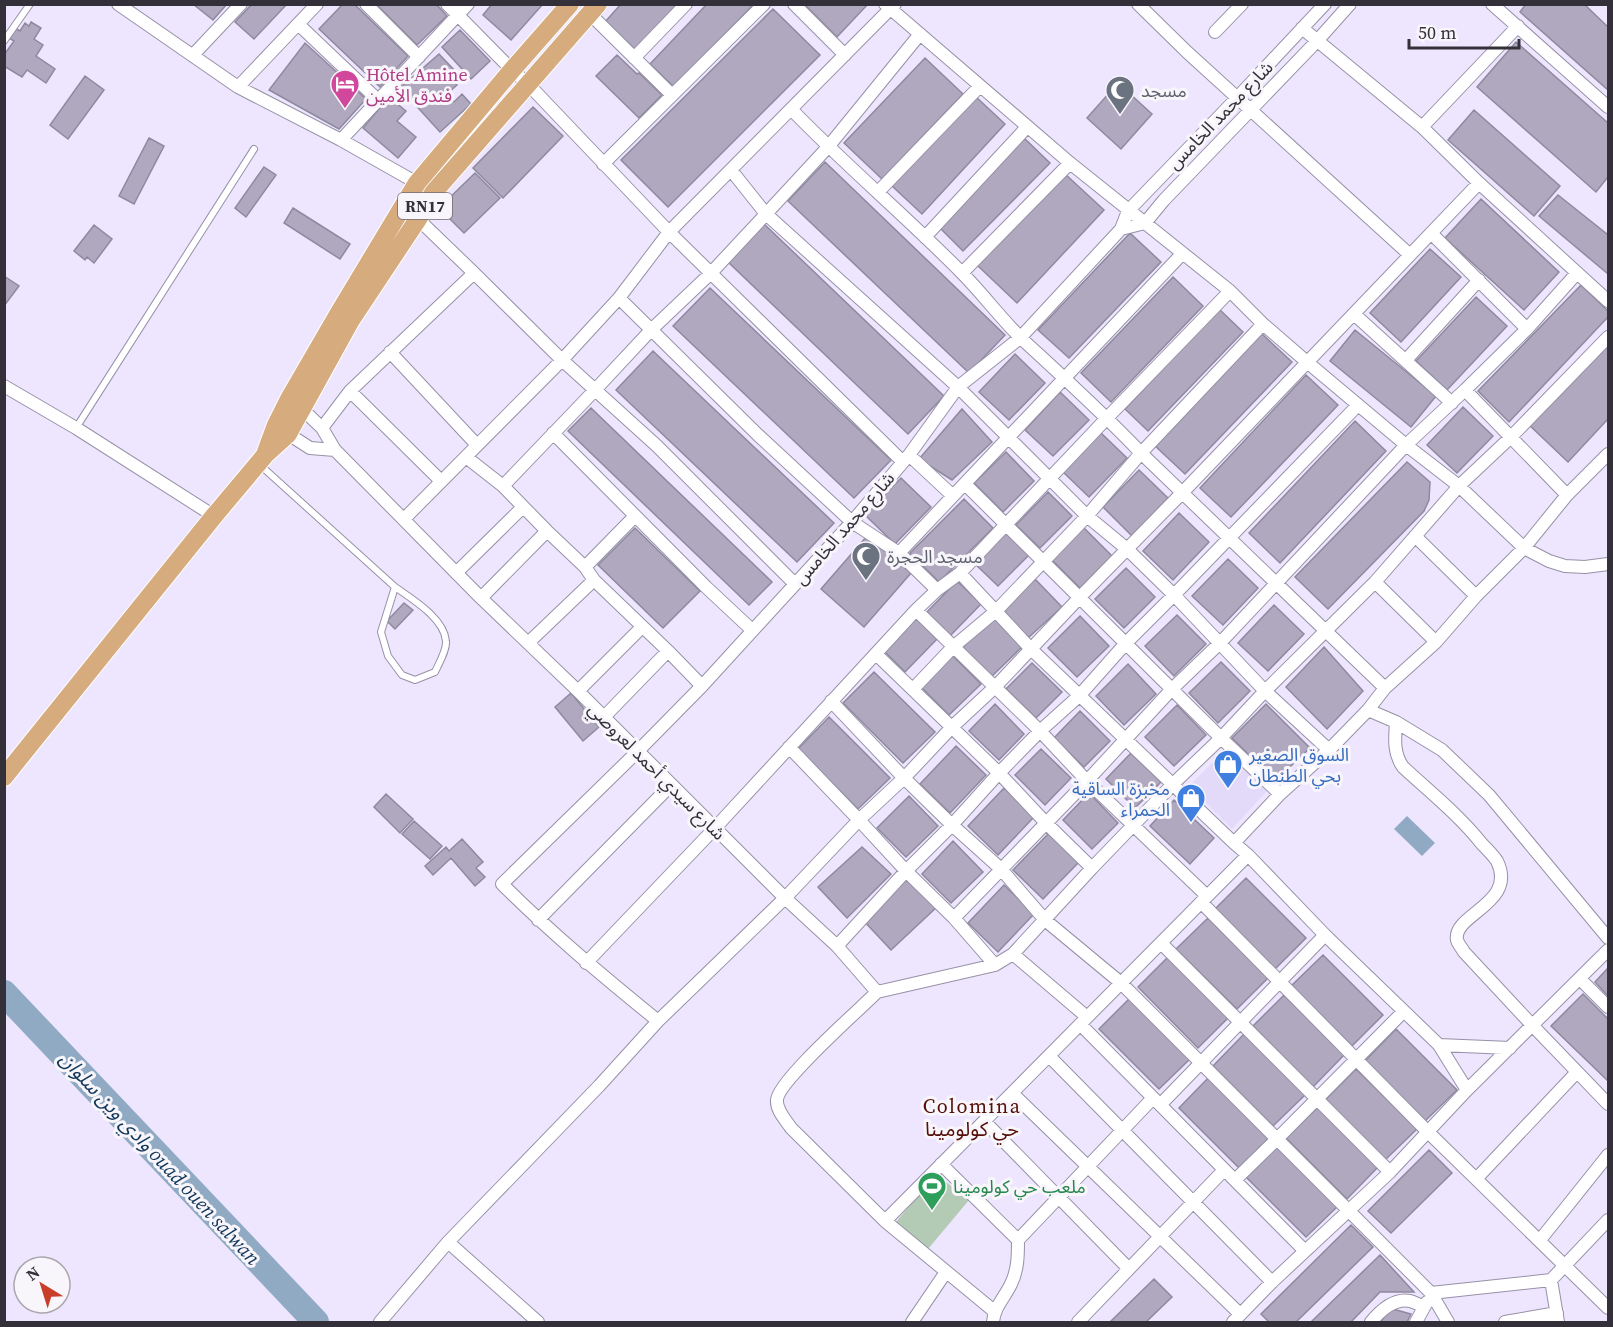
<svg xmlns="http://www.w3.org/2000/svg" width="1613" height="1327" viewBox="0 0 1613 1327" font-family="'Source Serif 4','Noto Sans Arabic',serif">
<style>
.built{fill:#e3daf9}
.green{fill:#b3cab5}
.water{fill:#91aac4}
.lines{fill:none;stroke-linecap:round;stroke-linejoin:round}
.river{stroke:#91aac4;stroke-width:26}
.building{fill:#afa8bf;stroke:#8f899f;stroke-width:1.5}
.lane-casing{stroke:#9791a7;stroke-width:8}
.street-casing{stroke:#9791a7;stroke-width:14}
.primary-casing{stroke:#fff;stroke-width:20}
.lane{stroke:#fff;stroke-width:6}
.street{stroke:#fff;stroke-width:12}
.primary{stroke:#d6ac7f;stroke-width:18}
.labels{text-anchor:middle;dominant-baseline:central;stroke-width:6;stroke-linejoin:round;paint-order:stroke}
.shield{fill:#f8f6fb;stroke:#6e6b73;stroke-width:1.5}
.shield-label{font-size:16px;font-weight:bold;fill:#333039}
.hotel-label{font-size:18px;fill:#b23c85;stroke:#f8f6fb;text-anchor:start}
.worship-label{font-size:18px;fill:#5b616d;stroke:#f8f6fb;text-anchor:start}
.street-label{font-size:18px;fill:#333039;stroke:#f8f6fb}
.shop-label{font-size:18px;fill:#366cbe;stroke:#f8f6fb;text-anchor:start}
.leisure-label{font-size:18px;fill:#27864d;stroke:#f8f6fb;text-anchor:start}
.neighbourhood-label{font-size:20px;letter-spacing:1.5px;fill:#530f08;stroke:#f8f6fb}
.water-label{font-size:20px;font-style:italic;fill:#11365a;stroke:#f8f6fb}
</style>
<rect width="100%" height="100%" fill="#ede6fe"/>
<!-- built -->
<path class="built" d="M1224 751 1267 791 1232 829 1189 786Z"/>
<!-- green -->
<path class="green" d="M936 1174 969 1200 928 1249 896 1222Z"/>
<!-- water -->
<path class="water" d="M1407 816 1435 843 1422 856 1394 829Z"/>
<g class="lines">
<!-- river -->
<path class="river" d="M4 993 316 1322"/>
</g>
<!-- building -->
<path class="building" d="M193 4H227L213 20Z
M252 4H287L254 39 235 22Z
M343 4H354L408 56 380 87 319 29Z
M376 4H436L447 16 417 45Z
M492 4H543L511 40 483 15Z
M621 4H678L636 50 605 22Z
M707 4H754L674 87 650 64Z
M804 4H868L837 37Z
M1526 4H1584L1608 27V90L1520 12Z
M773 9 820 55 668 207 621 160Z
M31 22 41 28 34 39 43 45 36 56 55 69 46 83 27 70 22 77 4 66V55L14 41 9 38 15 28 20 31 25 23 29 26Z
M460 30 490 61 471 79 442 47Z
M1516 42 1608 123V177L1596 192 1477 87Z
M305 43 366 99 339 129 269 90Z
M439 54 456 72 450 77 457 85 447 94 454 102 462 94 471 104 440 132 400 88Z
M617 55 637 74 639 73 662 95 639 118 596 76Z
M925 58 963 94 882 179 844 143Z
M85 76 104 90 68 139 50 125Z
M1118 83 1152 114 1121 149 1087 118Z
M975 96 1005 124 922 214 892 186Z
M389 97 406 111 397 121 416 137 398 158 363 128Z
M533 107 563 136 503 198 473 168Z
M1474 110 1560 186 1534 216 1448 140Z
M149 138 164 146 134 204 119 196Z
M1024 138 1050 163 963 251 938 226Z
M825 162 1005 335 969 373 788 201Z
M264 167 276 175 246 217 235 208Z
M475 173 500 198 464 233 439 208Z
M1064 173 1104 210 1017 303 977 265Z
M1558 195 1607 234 1608 233V274L1539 216Z
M1481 199 1559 272 1524 310 1445 238Z
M293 208 350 244 340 259 284 223Z
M763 223 944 396 908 434 727 261Z
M94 225 112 239 94 263 87 257 85 260 74 251Z
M1130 233 1161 262 1069 358 1038 330Z
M1430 249 1461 277 1401 342 1370 313Z
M4 276 19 286 4 306Z
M1173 277 1203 306 1111 402 1081 373Z
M1581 285 1608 311V317L1509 422 1478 391Z
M710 288 891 460 854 498 673 326Z
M1476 297 1507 326 1447 390 1416 361Z
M1219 309 1243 332 1148 431 1125 409Z
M1355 330 1436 396 1411 427 1330 361Z
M1261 333 1292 362 1185 474 1154 445Z
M1608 337V419L1568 462 1526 422Z
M653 351 834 523 797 562 616 390Z
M1015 354 1045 383 1009 420 979 392Z
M1306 375 1338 405 1231 517 1200 488Z
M1060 392 1089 420 1053 456 1025 430Z
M1463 407 1493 436 1457 473 1427 445Z
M591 408 772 582 749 605 568 431Z
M962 409 992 442 952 480 919 459Z
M1355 421 1386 451 1280 563 1249 533Z
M1100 432 1127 458 1089 497 1062 471Z
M1006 452 1034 481 1003 512 974 483Z
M1407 462 1430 482 1429 500 1424 511 1328 609 1295 577Z
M1139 470 1168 498 1132 536 1103 507Z
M901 478 931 507 895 544 865 515Z
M1048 492 1072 516 1040 548 1016 525Z
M964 499 993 528 939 582 910 553Z
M1179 513 1209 542 1173 580 1143 551Z
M1083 527 1112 556 1080 588 1051 559Z
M635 528 700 591 663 628 598 565Z
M1006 530 1030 554 998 586 974 563Z
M867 536 911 573 864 627 821 589Z
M1228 559 1258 588 1223 625 1192 596Z
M1126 568 1155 597 1124 628 1095 599Z
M1035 579 1062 607 1028 638 1003 610Z
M957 581 981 604 949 637 925 614Z
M404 603 413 610 395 629 387 621Z
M1274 605 1304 634 1268 671 1238 643Z
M913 615 937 639 905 672 881 648Z
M1177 615 1206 644 1174 676 1145 646Z
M1080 616 1109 646 1077 677 1048 648Z
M993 617 1022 647 990 678 961 649Z
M1324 647 1363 691 1327 729 1286 687Z
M952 655 981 684 949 715 920 686Z
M1221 662 1250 691 1218 723 1189 693Z
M1032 663 1062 692 1036 718 1006 689Z
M1128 664 1156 694 1124 725 1096 696Z
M874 672 935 732 903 763 843 703Z
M571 693 599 727 583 741 555 707Z
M995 704 1024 734 999 760 969 731Z
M1266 704 1310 748 1275 781 1232 738Z
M1177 705 1206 735 1174 766 1145 737Z
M1080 711 1110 741 1084 767 1054 738Z
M829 717 890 778 858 809 798 749Z
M956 746 986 775 950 813 920 784Z
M1041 749 1071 778 1045 805 1015 775Z
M1131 753 1161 782 1135 808 1106 779Z
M1004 788 1034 817 998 855 968 826Z
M1089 793 1118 823 1092 849 1063 820Z
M386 794 413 819 400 833 374 807Z
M909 796 938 826 906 857 877 828Z
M1174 800 1214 838 1190 864 1150 826Z
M414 821 442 846 430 859 402 834Z
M1049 833 1079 862 1043 899 1013 870Z
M462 839 483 862 476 868 485 877 475 886 451 858 433 875 425 866 446 847 449 851Z
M953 841 983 872 951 903 922 874Z
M862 847 891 874 847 918 818 887Z
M908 875 938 906 891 950 862 919Z
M1246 878 1306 938 1275 969 1215 909Z
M1004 885 1034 914 998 952 968 923Z
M1208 918 1268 978 1237 1009 1176 949Z
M1323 955 1383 1015 1352 1046 1291 986Z
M1169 956 1230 1016 1198 1048 1138 987Z
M1608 968V996L1595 982Z
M1583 994 1608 1019V1081L1551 1026Z
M1284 995 1344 1055 1313 1087 1253 1026Z
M1130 998 1191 1058 1159 1089 1099 1029Z
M1396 1029 1457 1090 1425 1121 1365 1061Z
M1244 1034 1305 1095 1273 1126 1213 1066Z
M1356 1069 1417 1129 1385 1160 1325 1100Z
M1210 1076 1271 1136 1239 1168 1179 1108Z
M1318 1107 1378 1167 1347 1199 1286 1138Z
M1278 1146 1338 1206 1306 1237 1246 1177Z
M1429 1150 1452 1173 1391 1233 1368 1211Z
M1351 1225 1373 1247 1296 1322H1269L1261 1314Z
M1380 1255 1414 1292H1380L1351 1322H1311Z
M1154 1279 1172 1297 1146 1322H1110Z
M1389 1308 1411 1314 1407 1322H1381Z"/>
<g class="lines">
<!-- lane casing -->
<g class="lane-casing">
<path id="lane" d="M4 41 30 4
M76 428 254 149
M260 465 395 587C412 599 444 618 446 641 447 650 439 663 435 672L415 680 402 675 388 656 381 632 395 587"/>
</g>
<!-- street casing -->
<g class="street-casing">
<path id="street" d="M118 4 238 87 341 140 417 183
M366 4 419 57
M447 4 512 70 528 84 669 232 902 461
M794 4 845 55
M885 4 1070 163 1230 291 1263 324 1307 362 1406 445 1459 486 1524 548 1549 561 1565 566 1585 567 1608 564
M1138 4 1187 52 1410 255
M1492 4 1608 107
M590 14 672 95
M298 24 378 100
M1302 28 1422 127 1479 183 1608 301
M1215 32 1242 4
M193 55 241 4
M634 58 686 4
M238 87 317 4
M791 109C846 166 906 216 962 273 983 294 1001 319 1023 340 1063 377 1103 413 1141 453L1385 688
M1422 127 1518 26
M341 140 468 4
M603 164 764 4
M731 170 766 214 958 387 1087 516 1127 549 1174 595 1265 691 1329 750
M878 192 980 86
M418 219 474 273 562 360 657 446 795 584
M1121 229 1145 223 1164 200 1317 41 1350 4
M1431 233 1527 329
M925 237 1027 127
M962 273 1070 163
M619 298 758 435 852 522 899 553 937 590
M1354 314 1452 403
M390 352 477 445
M1406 360 1479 280
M4 386 76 428 214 516
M1465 390 1567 495
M350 391 441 481
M297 404 322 428 335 450 481 598 578 691 785 898 837 946 877 992
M322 428 350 391 474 273
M282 430 310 448 335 450
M553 433 706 587 752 630
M909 455 953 496
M466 457 503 486 547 531 585 567 594 580 668 651 702 686
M965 484 1221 738 1280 794
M503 486 595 390 651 330 711 273 766 214 828 147 920 34
M404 519 562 360 619 298 669 232 895 4
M1415 536 1476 596
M899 553 1182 254
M585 567 635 516
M456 573 523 507
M960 573 1031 649 1234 843 1248 855 1325 935 1439 1045 1467 1090
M1375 582 1436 642
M481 598 547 531
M916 610 1040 731 1087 781 1207 896
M528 643 594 580
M876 654 999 773 1046 823 1092 868
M914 688 953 647 996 611 1087 516 1141 453 1263 324
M578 691 642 627
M831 701 904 778 952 825 1001 869 1045 920 1121 983 1431 1293 1448 1322
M1368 710 1396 722 1442 750 1489 795 1608 938
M604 717 668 651
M1396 722C1395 738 1393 753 1403 767 1430 792 1459 815 1482 844 1487 849 1493 855 1497 861 1518 904 1452 914 1457 940 1458 944 1462 948 1464 952L1532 1025 1608 1104
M789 747 859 820 906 871 954 918 995 965
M1234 843 1280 794 1329 750 1368 710 1385 688 1436 642 1476 596 1524 548 1567 495 1608 454
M1201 902 1428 1132 1608 1308
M954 918 1087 781 1172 689 1220 643 1406 445 1465 390 1527 329 1577 273
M538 920 671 785
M1161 943 1390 1172
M837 946 906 871 952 825 999 773 1040 731 1079 696 1126 643 1174 595 1358 405
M1013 954 1087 1017
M586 963 715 828 916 610 937 590 960 573 1107 418 1230 291
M1580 979 1608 1007
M877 992 995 965 1013 954 1092 868 1173 784 1221 738 1265 691 1375 582 1459 486 1511 437 1608 337
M877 992C859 1010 778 1081 777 1100 776 1110 785 1119 791 1128L885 1221 1248 855
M658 1021C604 977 551 933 502 884L637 752 702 686 852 522 909 455 958 387 1020 338 1121 229 1128 211 1237 98 1325 4
M1080 1024 1305 1251
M1439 1045 1510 1048
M1049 1056 1272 1282
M1012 1093 1240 1314
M1160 1105 1325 935
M984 1121 1129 1269
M941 1164 1018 1240C1018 1255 1018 1270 1011 1284 1005 1297 994 1307 993 1322
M1476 1179 1577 1072
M1235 1180 1277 1139 1403 1012
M885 1221 994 1311
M1018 1240 1153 1098
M1540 1240 1608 1155
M448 1242 538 1322
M1431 1293 1551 1280
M380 1322 448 1242 599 1086 658 1021 785 898 859 820 904 778 952 727 995 687 1080 597 1182 493 1479 183
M912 1322 946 1272
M1078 1322 1224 1170
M1233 1322 1272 1282 1390 1172 1467 1090 1608 950
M1371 1322C1380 1311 1394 1298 1410 1301 1414 1302 1420 1305 1424 1307
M1416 1322 1427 1302
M1505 1322 1557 1313
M1558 1322 1551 1280 1608 1220"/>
</g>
<!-- primary casing -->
<g class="primary-casing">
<path id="primary" d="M266 452 276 425 289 399 340 311 417 183 512 70 570 4
M4 777 214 516 266 454 288 434 351 320 418 219 433 193 598 4"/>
</g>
<!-- lane -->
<use href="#lane" class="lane"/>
<!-- street -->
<use href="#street" class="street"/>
<!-- primary -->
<use href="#primary" class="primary"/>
</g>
<!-- icons -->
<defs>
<g id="hotel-pin" transform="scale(1.5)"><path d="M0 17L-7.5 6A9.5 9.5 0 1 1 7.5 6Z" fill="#d1479c" stroke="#f8f6fb"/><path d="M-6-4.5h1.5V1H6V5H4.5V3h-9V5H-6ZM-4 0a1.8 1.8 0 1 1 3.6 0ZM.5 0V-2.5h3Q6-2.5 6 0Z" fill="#fff"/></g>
<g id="mosque-pin" transform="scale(1.5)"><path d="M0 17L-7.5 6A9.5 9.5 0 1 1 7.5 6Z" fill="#6b7280" stroke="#f8f6fb"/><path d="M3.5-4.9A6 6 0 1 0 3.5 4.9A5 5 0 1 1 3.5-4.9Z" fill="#fff"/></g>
<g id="shop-pin" transform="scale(1.5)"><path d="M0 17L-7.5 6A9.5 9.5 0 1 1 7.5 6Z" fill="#3f7fe0" stroke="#f8f6fb"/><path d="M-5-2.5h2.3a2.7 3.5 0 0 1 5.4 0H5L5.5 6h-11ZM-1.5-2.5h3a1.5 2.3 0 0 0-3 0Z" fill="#fff"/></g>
<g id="stadium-pin" transform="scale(1.5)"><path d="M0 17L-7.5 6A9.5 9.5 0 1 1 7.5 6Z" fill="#2e9e5b" stroke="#f8f6fb"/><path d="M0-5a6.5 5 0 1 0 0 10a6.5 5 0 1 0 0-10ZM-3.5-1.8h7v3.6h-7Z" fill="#fff"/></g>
</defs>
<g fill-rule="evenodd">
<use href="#hotel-pin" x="345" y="84"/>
<use href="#mosque-pin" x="1120" y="90"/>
<use href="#mosque-pin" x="866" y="556"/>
<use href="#shop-pin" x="1228" y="764"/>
<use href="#shop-pin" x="1191" y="798"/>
<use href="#stadium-pin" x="932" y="1186"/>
</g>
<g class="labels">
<!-- shield labels -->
<rect class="shield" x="398" y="193" width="54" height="26" rx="4.5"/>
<g class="shield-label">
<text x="425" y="206">RN17</text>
</g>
<!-- hotel labels -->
<g class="hotel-label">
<text x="366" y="74">Hôtel Amine<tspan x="366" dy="21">فندق الأمين</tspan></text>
</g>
<!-- worship labels -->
<g class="worship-label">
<text x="1141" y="90">مسجد</text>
<text x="887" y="556">مسجد الحجرة</text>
</g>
<!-- street labels -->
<g class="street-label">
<text transform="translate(1220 115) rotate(-46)">شارع محمد الخامس</text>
<text transform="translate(844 528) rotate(-49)">شارع محمد الخامس</text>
<text transform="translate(657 771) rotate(45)">شارع سيدي أحمد لعروصي</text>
</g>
<!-- shop labels -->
<g class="shop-label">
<text x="1249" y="754">السوق الصغير<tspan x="1249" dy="21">بحي الطنطان</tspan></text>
<text x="1170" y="788" text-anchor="end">مخبزة الساقية<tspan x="1170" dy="21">الحمراء</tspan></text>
</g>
<!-- leisure labels -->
<g class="leisure-label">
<text x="953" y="1186">ملعب حي كولومينا</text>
</g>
<!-- neighbourhood labels -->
<g class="neighbourhood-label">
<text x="972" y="1106">Colomina<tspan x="972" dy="23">حي كولومينا</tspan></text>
</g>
<!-- water labels -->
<g class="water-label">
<text transform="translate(160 1158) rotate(47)">وادي وين سلوان ouad ouen salwan</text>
</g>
</g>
<!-- border -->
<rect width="1613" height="1327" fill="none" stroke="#333039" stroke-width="12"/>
<!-- north arrow -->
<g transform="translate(42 1285) rotate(322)"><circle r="28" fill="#f8f6fb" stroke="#a9a7ad" stroke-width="1.5"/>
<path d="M0-4.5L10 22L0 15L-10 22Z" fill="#c93d2b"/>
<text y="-9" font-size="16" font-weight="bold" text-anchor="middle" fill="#333039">N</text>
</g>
<!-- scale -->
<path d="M1409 39v9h110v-9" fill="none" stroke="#333039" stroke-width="3"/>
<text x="1418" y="39" font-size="18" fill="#333039" stroke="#f8f6fb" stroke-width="4.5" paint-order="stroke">50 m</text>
</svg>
